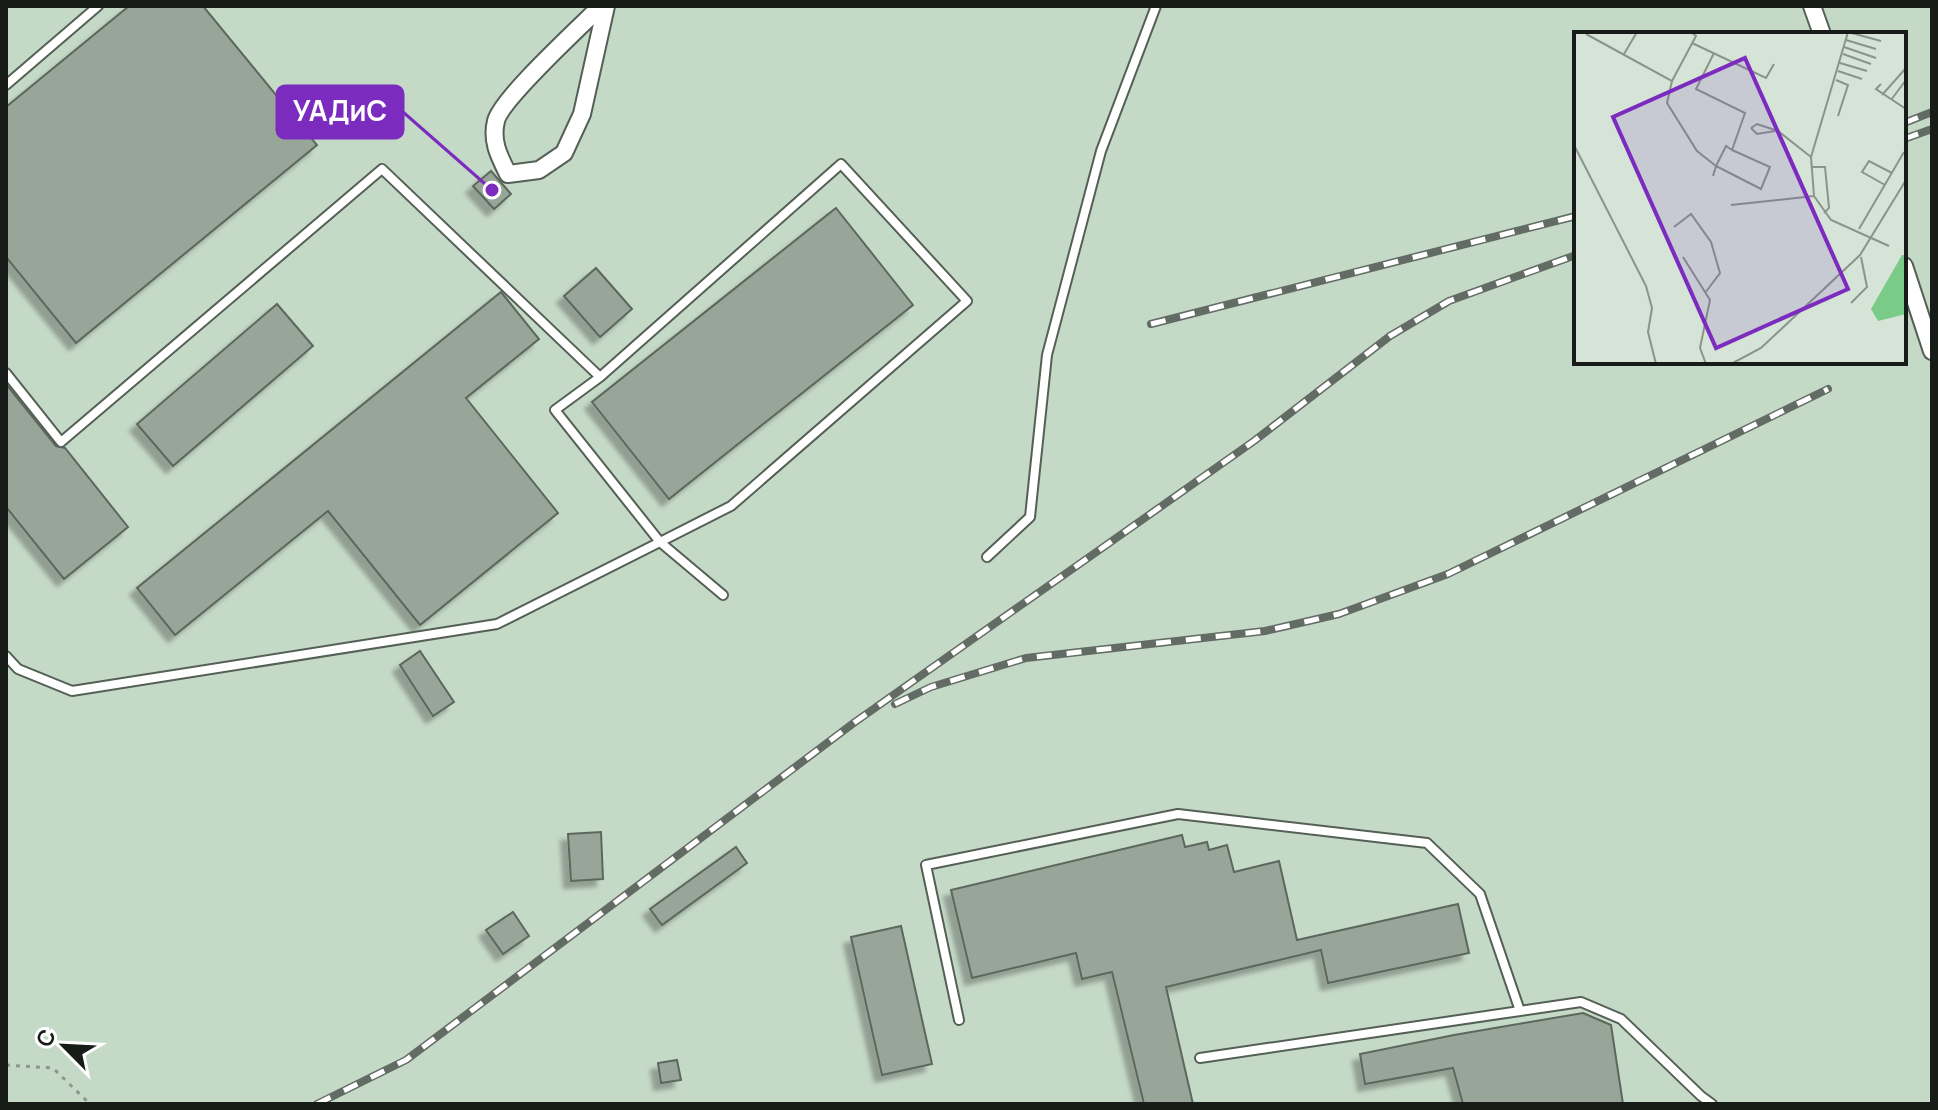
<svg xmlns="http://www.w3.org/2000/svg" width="1938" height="1110" viewBox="0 0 1938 1110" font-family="Manrope,sans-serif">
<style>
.built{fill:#c5d9c7;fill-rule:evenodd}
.building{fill:#98a599;stroke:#5b685d;stroke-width:2;filter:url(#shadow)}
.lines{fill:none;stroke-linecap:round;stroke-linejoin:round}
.lane-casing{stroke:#546055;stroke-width:12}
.street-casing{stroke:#546055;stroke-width:20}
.path{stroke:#8c978d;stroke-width:3;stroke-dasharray:4 6;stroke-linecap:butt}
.lane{stroke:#fff;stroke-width:8}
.street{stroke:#fff;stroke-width:16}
.rail-casing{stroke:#626b64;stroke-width:8}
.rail{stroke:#fff;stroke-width:5;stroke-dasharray:15;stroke-linecap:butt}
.inset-road{fill:none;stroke:#89948b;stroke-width:2}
.view{fill:#7b2cbf;fill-opacity:0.15;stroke:#7b2cbf;stroke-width:4}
.inset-edge{fill:none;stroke:#171c18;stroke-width:4}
.leader{fill:none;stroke:#7b2cbf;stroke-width:3}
.callout-dot{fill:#7b2cbf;stroke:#fff;stroke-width:3}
.callout{fill:#7b2cbf;stroke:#7b2cbf;stroke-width:3}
.callout-label{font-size:28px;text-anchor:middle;font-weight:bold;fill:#fff}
</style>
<defs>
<filter id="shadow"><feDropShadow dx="-7" dy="7" stdDeviation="2" flood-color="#0004"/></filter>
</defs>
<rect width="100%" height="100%" fill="#d5e4d7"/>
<!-- built -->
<path class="built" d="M6 6H1932V1104H6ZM1576 34H1904V362H1576Z"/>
<!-- building -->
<path class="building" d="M129 6H203L317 145 76 343 6 257V107Z
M491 171 511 194 494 209 473 186Z
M836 208 913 305 669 499 592 402Z
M596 268 632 309 600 337 564 296Z
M501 292 539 339 466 398 558 513 420 625 328 511 175 635 137 588Z
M277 304 313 346 173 466 137 424Z
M6 384 56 446 65 448 128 527 64 579 6 507Z
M420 651 454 702 433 716 400 665Z
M601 832 603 879 571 881 568 834Z
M1182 835 1185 847 1207 842 1209 850 1227 845 1234 872 1279 861 1297 940 1458 904 1469 953 1328 983 1321 950 1166 987 1193 1104H1144L1112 972 1082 979 1076 953 972 978 951 890Z
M736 847 747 863 662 925 650 909Z
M513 912 529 936 503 954 486 930Z
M901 926 932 1064 882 1075 851 937Z
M1583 1013 1611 1025 1623 1104H1463L1453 1068 1365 1084 1360 1054 1454 1035Z
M677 1060 681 1080 661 1083 658 1063Z"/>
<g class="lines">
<!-- lane casing -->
<g class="lane-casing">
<path id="lane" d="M6 85 98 6
M6 373 61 442 382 169 600 377 555 410 660 542 731 506 967 301 841 164 600 377
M987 557 1030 517 1047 355 1101 151 1156 6
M6 656 18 669 72 691 497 624 660 542 723 595
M959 1020 926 865 1178 814 1427 843 1480 894 1520 1011
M1200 1058 1581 1002 1621 1019 1701 1096 1712 1104"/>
</g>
<!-- street casing -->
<g class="street-casing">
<path id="street" d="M601 6C581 26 501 99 496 121 491 141 499 156 508 174L539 170 564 153 582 114 606 6
M1812 6 1822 34
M1904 266 1932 351"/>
</g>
<!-- path -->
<path class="path" d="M6 1065 53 1068 90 1104"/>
<!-- lane -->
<use href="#lane" class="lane"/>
<!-- street -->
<use href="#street" class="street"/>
<!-- rail casing -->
<g class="rail-casing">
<path id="rail" d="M1904 123 1932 112
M1904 139 1932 129
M1151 324 1576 216
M895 704 931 687 1026 658 1265 631 1339 614 1448 574 1828 389
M317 1104 406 1060 855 722 1254 441 1390 336 1449 301 1576 255"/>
</g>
<!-- rail -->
<use href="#rail" class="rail"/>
</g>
<!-- overview -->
<g transform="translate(1574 32)">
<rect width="332" height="332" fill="#d5e4d7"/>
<path d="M328 223H332V282L304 289 297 277Z" fill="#7acb87"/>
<path class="inset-road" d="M274 0 237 125 240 164 257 188 315 214M274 0 307 9M12 2 98 49 93 71 123 119 142 134 139 144M272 8 302 17M118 11 192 46 200 32M270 15 302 26M140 21 122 57 171 81 158 118 152 114 142 134 187 157 196 135 158 118M50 22 63 0M269 22 297 32M266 31 293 39M264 39 288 47M262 48 274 53 264 84M98 49 122 4 117 0M307 52 302 57 332 77M308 63 332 36M317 68 332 48M177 96 183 92 204 99 237 125M177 96 183 102 201 99M0 113 72 254 78 276 74 300 82 332M238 135H251L255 176 250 181M311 153 288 140 295 129 318 141M157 173 240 164M100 195 117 182 137 210 146 241 131 261M285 197 330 120M109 225 136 268 126 316 132 332M277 271 293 255 287 225M157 332 187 316 286 223 332 148"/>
<path class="view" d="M171 26 274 257 142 316 39 85Z"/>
<rect width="332" height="332" class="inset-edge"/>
</g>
<!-- callouts -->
<path class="leader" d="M492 190L403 112"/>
<circle class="callout-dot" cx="492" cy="190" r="8"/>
<rect class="callout" x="277" y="86" width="126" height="52" rx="8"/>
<g class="callout-label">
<text x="340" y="121">УАДиС</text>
</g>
<!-- border -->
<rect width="1938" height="1110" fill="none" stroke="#171c18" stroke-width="16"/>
<!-- north arrow -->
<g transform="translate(64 1046) rotate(294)" stroke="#ffffff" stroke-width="6" paint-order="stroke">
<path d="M0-6L14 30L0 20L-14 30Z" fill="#171c18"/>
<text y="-12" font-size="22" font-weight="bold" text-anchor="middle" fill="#171c18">С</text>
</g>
</svg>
